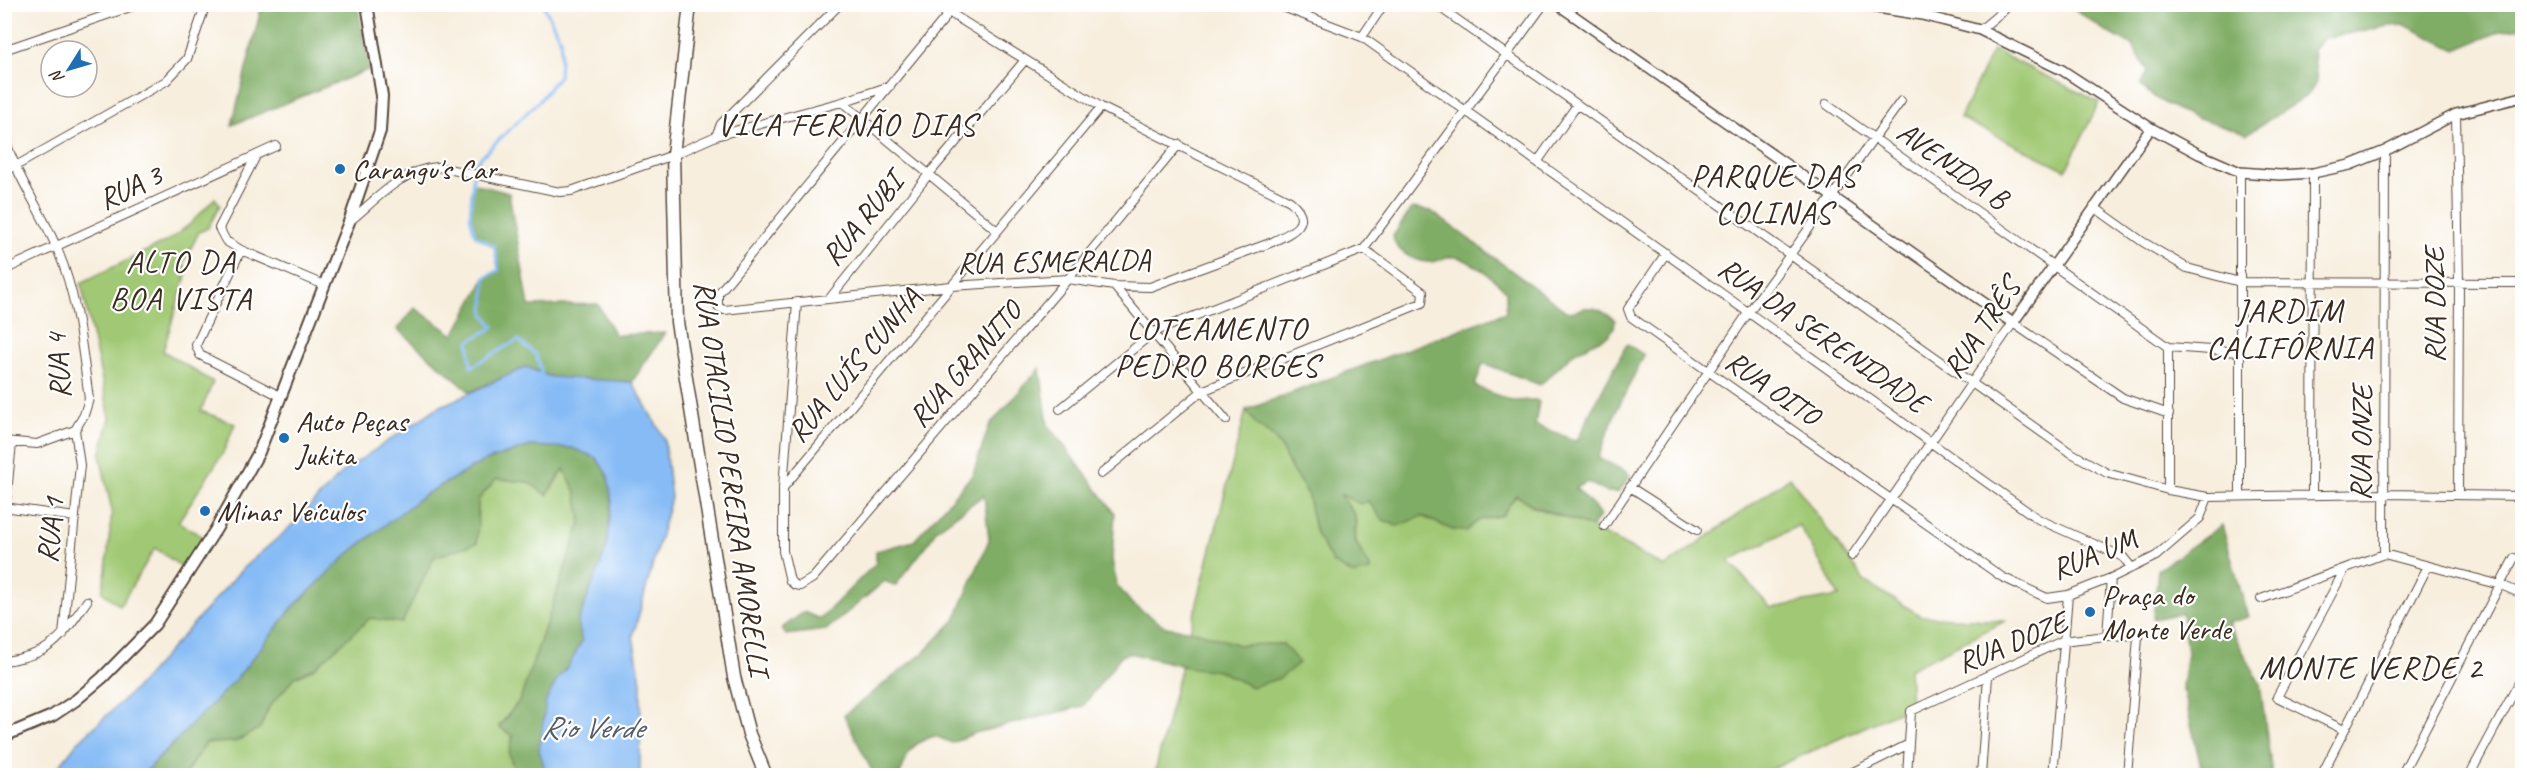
<svg xmlns="http://www.w3.org/2000/svg" width="2527" height="780" viewBox="0 0 2527 780" font-family="Caveat,sans-serif">
<style>
.green{fill:#a1c974;stroke:#6e7a49;stroke-width:1.5;fill-rule:evenodd}
.forest{fill:#80ad66;stroke:#5e6c42;stroke-width:1.5}
.water{fill:#86bbf5;stroke:#60728a;stroke-width:1.5}
.lines{fill:none;stroke-linecap:round;stroke-linejoin:round}
.stream{stroke:#86bbf5;stroke-width:3}
.minor-casing{stroke:#57473b;stroke-width:10}
.tertiary-casing{stroke:#57473b;stroke-width:12}
.secondary-casing{stroke:#57473b;stroke-width:14}
.primary-casing{stroke:#57473b;stroke-width:15}
.minor{stroke:#fff;stroke-width:8}
.tertiary{stroke:#fff;stroke-width:9}
.secondary{stroke:#fff;stroke-width:10}
.primary{stroke:#fff;stroke-width:12}
.poi-dot{fill:#1f6fb2;stroke:#fff;stroke-width:2}
.labels{text-anchor:middle;dominant-baseline:central;stroke-width:4.5;stroke-linejoin:round;paint-order:stroke}
.street-label{font-size:30px;fill:#3b2a1e;stroke:#fff}
.poi-label{font-size:30px;fill:#3b2a1e;stroke:#fff;text-anchor:start}
.neighbourhood-label{font-size:32px;letter-spacing:1.5px;fill:#3b2a1e;stroke:#fff}
.water-label{font-size:32px;font-style:italic;fill:#555d69;stroke:#fff}
</style>
<rect width="100%" height="100%" fill="#fff"/>
<filter id="ink" filterUnits="userSpaceOnUse"><feTurbulence type="fractalNoise" baseFrequency=".0167" numOctaves="2"/><feDisplacementMap in="SourceGraphic" scale="12" xChannelSelector="R" yChannelSelector="G"/><feConvolveMatrix kernelMatrix="1 2 1 2 8 2 1 2 1" color-interpolation-filters="sRGB"/></filter>
<filter id="wash" filterUnits="userSpaceOnUse"><feTurbulence type="fractalNoise" baseFrequency=".008" numOctaves="4" result="noise"/><feDisplacementMap in="SourceGraphic" scale="24" xChannelSelector="R" yChannelSelector="G"/><feGaussianBlur stdDeviation="1.35" result="paint"/><feColorMatrix in="noise" values="0 0 0 0 0 0 0 0 0 0 0 0 0 0 0 0 0 1.4 0 .05"/><feComposite in="paint" operator="in"/></filter>
<g filter="url(#wash)">
<rect width="100%" height="100%" fill="#f7eedd"/>
<!-- green -->
<path class="green" d="M1993 50 2099 102 2066 170 1960 118Z
M215 198 220 205 208 228 199 232 183 264 188 269 163 351 213 382 201 411 235 424 223 453 178 522 205 538 183 568 155 548 120 606 102 592 106 570 112 511 100 455 110 418 81 283 169 240 190 224Z
M1246 410 1257 425 1272 436 1280 446 1293 472 1307 492 1316 534 1370 567C1360 551 1352 542 1357 523L1338 494 1368 501 1383 520 1397 526 1421 516 1453 530 1466 531 1479 520 1502 515 1516 495 1534 507 1591 527 1665 567 1790 477 1864 581 1921 616 2005 621 1909 669 1911 706 1759 775 1154 776 1181 666 1220 671 1252 687 1283 644 1239 645 1190 631ZM1799 525 1839 596 1771 608 1729 561Z
M564 469 576 492 581 522 520 700 499 726 513 735 509 754 516 775 184 776 206 743 235 742 260 728 269 707 295 677 314 668 370 618 402 623 434 557 477 543 478 500 496 479 528 482 547 495Z"/>
<!-- forest -->
<path class="forest" d="M262 5H357L370 69 232 125Z
M2069 5H2522V28L2503 30 2456 50 2405 25 2389 26 2324 38 2313 50 2317 82 2308 95 2247 134C2212 121 2167 113 2140 85L2147 71 2133 46 2104 30Z
M472 183 509 193 529 306 598 304 615 335 665 333 632 382 551 377 526 367 470 392 397 329 415 308 454 335 485 278 499 270 494 247 475 235 470 216Z
M1412 208 1431 211 1566 311C1573 313 1574 311 1581 309 1594 305 1605 312 1615 320L1614 328 1609 335 1575 352 1540 385 1483 363 1475 386 1511 401 1536 400 1539 402 1535 425 1577 441 1590 413 1627 344 1644 355 1615 414 1598 458 1627 472 1630 476 1619 492H1607L1587 482 1576 488 1601 515 1591 527 1534 506 1516 495 1502 515 1479 520 1466 531 1453 530 1422 516 1397 526 1383 520 1368 501 1360 504 1340 494 1355 515V542L1370 567V571L1354 575 1333 563 1316 534 1307 492 1293 472 1280 446 1272 436 1257 425 1246 410 1506 312V291C1493 278 1478 265 1460 258 1449 254 1439 262 1428 262 1414 261 1394 251 1393 236Z
M1040 368 1048 425 1115 513 1112 559 1116 584 1132 604 1166 627 1199 632 1239 645 1283 644 1299 663 1280 678 1252 687 1220 671 1193 668 1129 653 1121 656 1083 706 975 733 952 743 935 736C910 743 908 752 900 775H874L844 715 922 654 955 620 989 540 984 495 936 530 930 541 895 586 885 581 826 630 786 635 782 628 804 612 820 619 876 563V551L914 541 973 474 989 426Z
M530 446 572 448 597 458 608 476 612 502 606 550 578 622 582 641 569 665 558 678 539 750 547 775H516L509 754 513 736 499 727 520 700 581 522 576 492 564 469 547 495 528 482 496 479 478 500 477 543 434 557 402 623 370 618 314 668 295 677 269 707 260 728 235 742 206 743 184 775 142 776 237 678 292 608 349 553 424 495 482 462Z
M2222 525 2248 617 2228 623 2260 684 2272 775H2203L2182 686 2187 652 2182 613 2153 619 2158 570Z"/>
<!-- water -->
<path class="water" d="M526 367 551 377 632 382 664 438 671 498 633 636 641 682 640 775H547L539 750 546 701 558 678 569 665 582 641 578 622 606 550 612 502 608 476 597 458 572 448 530 446 482 462 424 495 349 553 292 608 237 678 142 775H52L77 743 136 688 244 567 286 531 345 470 437 408Z"/>
<g class="lines">
<!-- stream -->
<path class="stream" d="M542 375 536 355 518 340 471 367 469 341 494 327 484 314 485 278 499 270 494 246 475 235 470 216 474 164 540 100 559 76 561 41 543 4"/>
</g>
</g>
<g filter="url(#ink)">
<g class="lines">
<!-- minor casing -->
<g class="minor-casing">
<path id="minor" d="M933 4 947 11 1101 107 1290 201C1316 223 1291 233 1270 243L1150 287 1114 286 1068 279 951 286 724 310 718 307V294L945 18 949 4
M1275 4 1362 37 2038 519 2123 557 2132 568
M1435 4 2068 451 2107 473 2168 490 2208 497 2384 494 2522 496
M1922 15 1929 4
M1980 30 2011 4
M1362 37 1384 4
M4 50 139 4
M842 102 996 230
M1826 104 2168 347 2239 352
M2456 114 2459 282 2458 495
M4 135C16 177 42 211 58 251 78 299 82 348 89 399L84 415 75 430
M716 136 721 124 840 4
M255 158 219 228 226 241 241 250 324 285
M1538 161 1577 105
M4 170 14 167 166 81 187 59 206 4
M2240 172V496
M2094 207 2143 242 2187 268 2240 282 2522 283
M350 221C377 199 402 169 438 167L560 192 571 191 673 155 716 136 842 102 890 86
M1364 249 1544 4
M241 250 196 345 200 355 280 396
M1666 253 1628 309 1631 317 2002 577 2047 598 2068 595 2111 578 2156 556 2200 518 2208 497
M4 270 276 146
M1114 286 1226 420
M830 298 929 174 1025 60
M797 302 783 488V551L790 581 795 585 800 586 813 578 1068 279 1179 144
M2168 347V490
M1060 409 1154 332 1364 249
M4 441 37 444 75 430
M1101 474 1202 391 1422 303 1423 292 1364 249
M1630 487 1697 530
M783 488 1101 107
M2312 495 2313 173
M4 507 75 517
M4 522 12 443
M1604 526 1748 313 1901 101
M2384 554 2385 151
M1852 556 2013 323 2123 398 2169 414
M2261 599 2384 554 2501 585 2522 594
M63 635 80 465 75 430
M2107 636 2111 578
M4 661C52 655 61 638 87 601
M2344 730 2277 697 2345 569
M1845 776 1909 744
M1907 776 1911 711 2062 641 2107 636 2136 635 2138 637 2127 776
M1981 776 1988 676
M2053 776 2068 595
M2321 776 2428 566
M2401 776 2514 558
M2469 776 2522 677"/>
</g>
<!-- tertiary casing -->
<g class="tertiary-casing">
<path id="tertiary" d="M1557 4 2013 323 2151 128
M1852 4 1922 15 1980 30 2062 70 2151 128 2199 154 2240 172 2280 175 2313 173 2350 165 2385 151 2456 114 2522 97"/>
</g>
<!-- secondary casing -->
<g class="secondary-casing">
<path id="secondary" d="M4 736 52 716 76 700 102 678 155 624 216 529 259 452 349 222 380 131 382 96 367 4"/>
</g>
<!-- primary casing -->
<g class="primary-casing">
<path id="primary" d="M690 4 673 155 677 322 734 677 749 734 766 776"/>
</g>
<!-- minor -->
<use href="#minor" class="minor"/>
<!-- tertiary -->
<use href="#tertiary" class="tertiary"/>
<!-- secondary -->
<use href="#secondary" class="secondary"/>
<!-- primary -->
<use href="#primary" class="primary"/>
</g>
</g>
<!-- markers -->
<g class="poi-dot">
<circle cx="340" cy="169" r="6"/>
<circle cx="284" cy="438" r="6"/>
<circle cx="205" cy="511" r="6"/>
<circle cx="2090" cy="612" r="6"/>
</g>
<g class="labels">
<!-- street labels -->
<g class="street-label">
<text transform="translate(1953 165) rotate(35)">AVENIDA B</text>
<text transform="translate(130 187) rotate(-25)">RUA 3</text>
<text transform="translate(862 219) rotate(-51)">RUA RUBI</text>
<text transform="translate(1054 261) rotate(-1)">RUA ESMERALDA</text>
<text transform="translate(2434 305) rotate(-90)">RUA DOZE</text>
<text transform="translate(1981 328) rotate(-56)">RUA TRÊS</text>
<text transform="translate(1823 335) rotate(35)">RUA DA SERENIDADE</text>
<text transform="translate(965 364) rotate(-49)">RUA GRANITO</text>
<text transform="translate(854 365) rotate(-50)">RUA LUÍS CUNHA</text>
<text transform="translate(58 366) rotate(-94)">RUA 4</text>
<text transform="translate(1773 388) rotate(35)">RUA OITO</text>
<text transform="translate(2361 443) rotate(-89)">RUA ONZE</text>
<text transform="translate(732 478) rotate(82)">RUA OTACILIO PEREIRA AMORELLI</text>
<text transform="translate(50 530) rotate(-84)">RUA 1</text>
<text transform="translate(2094 554) rotate(-22)">RUA UM</text>
<text transform="translate(2012 642) rotate(-22)">RUA DOZE</text>
</g>
<!-- poi labels -->
<g class="poi-label">
<text x="352" y="169">Carangu's Car</text>
<text x="296" y="421">Auto Peças<tspan x="296" dy="34">Jukita</tspan></text>
<text x="217" y="511">Minas Veículos</text>
<text x="2102" y="595">Praça do<tspan x="2102" dy="34">Monte Verde</tspan></text>
</g>
<!-- neighbourhood labels -->
<g class="neighbourhood-label">
<text x="847" y="124">VILA FERNÃO DIAS</text>
<text x="1774" y="175">PARQUE DAS<tspan x="1774" dy="37">COLINAS</tspan></text>
<text x="181" y="261">ALTO DA<tspan x="181" dy="37">BOA VISTA</tspan></text>
<text x="2290" y="310">JARDIM<tspan x="2290" dy="37">CALIFÔRNIA</tspan></text>
<text x="1217" y="328">LOTEAMENTO<tspan x="1217" dy="37">PEDRO BORGES</tspan></text>
<text x="2371" y="667">MONTE VERDE 2</text>
</g>
<!-- water labels -->
<g class="water-label">
<text x="592" y="727">Rio Verde</text>
</g>
</g>
<!-- margin -->
<rect width="2527" height="780" fill="none" stroke="#fff" stroke-width="24"/>
<!-- north arrow -->
<g transform="translate(69 69) rotate(233)"><circle r="28" fill="#ffffff" stroke="#b1aaa5" stroke-width="1.5"/>
<path d="M0-4.5L10 22L0 15L-10 22Z" fill="#1f6fb2"/>
<text y="-9" font-size="16" font-weight="bold" text-anchor="middle" fill="#3b2a1e">N</text>
</g>
</svg>
